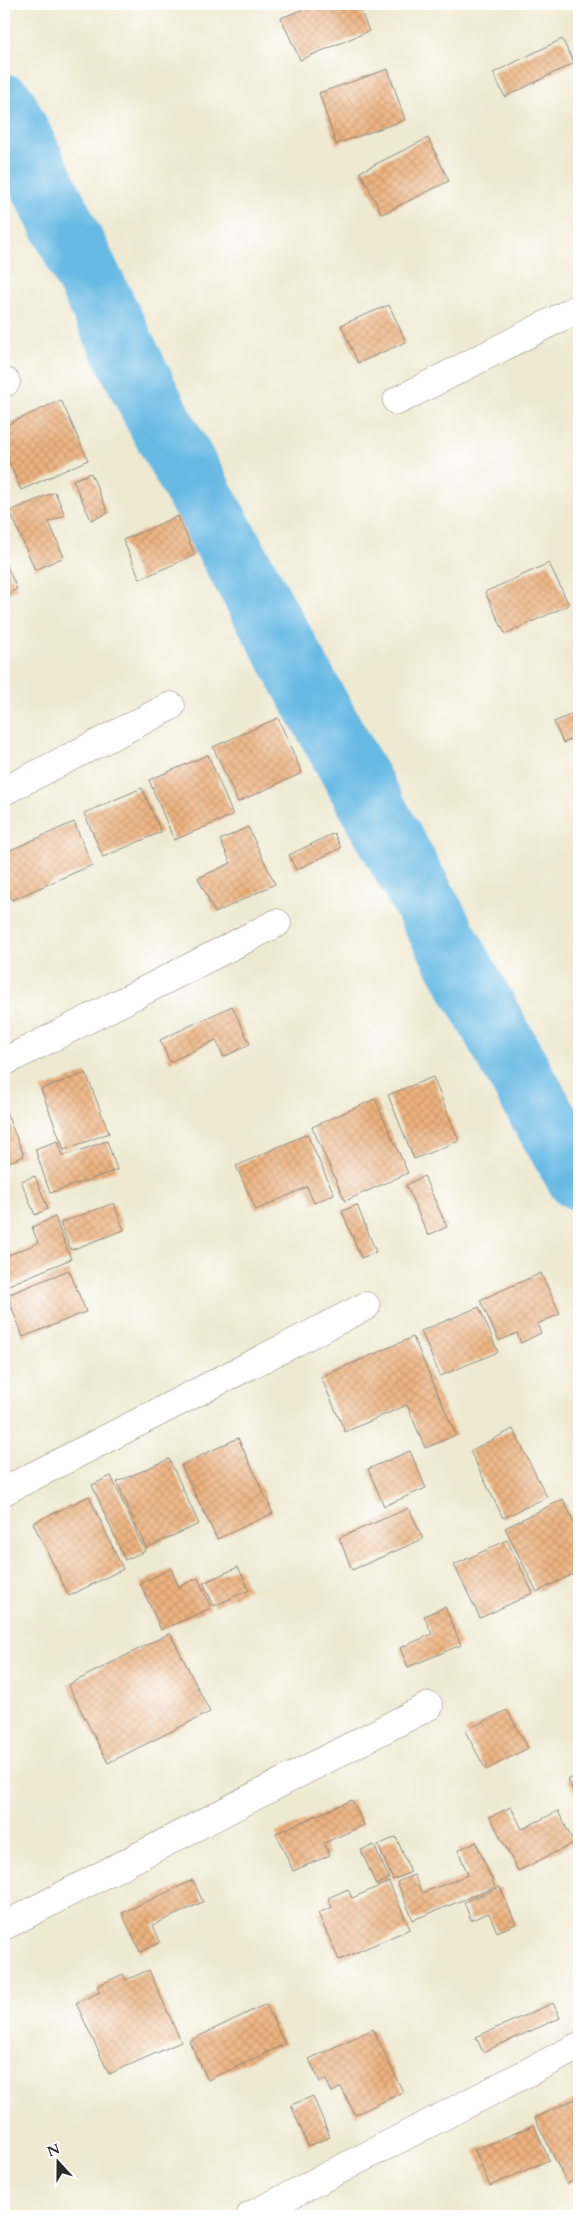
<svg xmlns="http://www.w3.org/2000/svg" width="583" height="2220" viewBox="0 0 583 2220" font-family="Cardo,serif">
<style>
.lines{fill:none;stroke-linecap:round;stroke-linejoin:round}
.river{stroke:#68bae4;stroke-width:65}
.building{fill:url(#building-cross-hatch)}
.minor-casing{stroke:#8c8a7e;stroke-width:29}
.minor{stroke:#fff;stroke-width:28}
</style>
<defs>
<pattern id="building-cross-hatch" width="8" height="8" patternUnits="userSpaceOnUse" patternTransform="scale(1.25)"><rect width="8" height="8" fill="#ecb27f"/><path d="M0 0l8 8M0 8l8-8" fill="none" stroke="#cb996e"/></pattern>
</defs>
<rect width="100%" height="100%" fill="#fff"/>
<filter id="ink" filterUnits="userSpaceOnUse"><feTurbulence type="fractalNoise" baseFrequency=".02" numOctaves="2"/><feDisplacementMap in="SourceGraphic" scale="10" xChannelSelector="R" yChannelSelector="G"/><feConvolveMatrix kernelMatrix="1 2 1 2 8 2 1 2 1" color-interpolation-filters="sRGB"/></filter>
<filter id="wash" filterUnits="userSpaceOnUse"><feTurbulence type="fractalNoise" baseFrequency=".0096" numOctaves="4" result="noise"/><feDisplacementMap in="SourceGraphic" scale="20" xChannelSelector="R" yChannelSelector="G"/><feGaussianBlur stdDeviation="1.12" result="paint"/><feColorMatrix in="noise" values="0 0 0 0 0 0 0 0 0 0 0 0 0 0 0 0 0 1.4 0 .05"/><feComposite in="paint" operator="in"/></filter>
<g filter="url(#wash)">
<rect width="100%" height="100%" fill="#eee9d0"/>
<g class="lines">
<!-- river -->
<path class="river" d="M4 106 159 420 543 1116 579 1178"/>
</g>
<g id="blocks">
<!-- building -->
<path class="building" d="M316 4H358L369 31 300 60 281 18Z
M562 39 574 63 505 97 493 73Z
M388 69 405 120 336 144 319 93Z
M428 138 449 181 382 214 360 172Z
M389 305 406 342 358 363 341 325Z
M61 400 88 460 21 490 4 451V426Z
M91 473 108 513 91 520 73 480Z
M55 492 65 515 49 522 64 557 35 570 10 511Z
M178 516 195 555 140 579 123 540Z
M4 559 17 589 4 595Z
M549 563 569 605 505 634 485 592Z
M579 711V736L563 743 554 722Z
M278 718 302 773 238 802 213 747Z
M208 755 233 815 174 840 149 780Z
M142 788 161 832 103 857 84 813Z
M74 822 92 865 12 900 4 882V853Z
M248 827 275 884 215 913 198 878 231 863 220 840Z
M334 833 341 848 296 870 289 855Z
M232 1006 250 1044 224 1057 216 1040 170 1062 160 1040Z
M86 1073 109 1133 64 1150 41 1089Z
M433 1077 459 1141 414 1159 388 1095Z
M375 1099 408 1173 345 1201 312 1127Z
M4 1107 24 1156 4 1164Z
M307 1134 334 1194 314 1203 307 1187 256 1210 236 1166Z
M58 1141 63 1156 107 1141 117 1170 50 1193 35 1149Z
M35 1176 48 1209 35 1215 21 1181Z
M424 1176 447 1227 428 1235 406 1185Z
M114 1203 124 1230 71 1250 60 1223Z
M357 1205 376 1252 361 1258 342 1211Z
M55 1217 71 1259 4 1287V1257L38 1243 32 1227Z
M69 1270 86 1312 23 1337 7 1295Z
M541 1273 560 1314 537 1324 541 1333 521 1343 517 1333 499 1341 480 1300Z
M479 1307 498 1352 440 1376 421 1331Z
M413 1337 456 1435 425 1448 407 1405 345 1432 321 1377Z
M513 1429 547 1497 503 1518 470 1451Z
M238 1438 273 1513 217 1539 181 1465Z
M410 1451 426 1488 384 1506 368 1469Z
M169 1459 199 1524 146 1548 117 1482Z
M111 1476 145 1551 125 1560 92 1485Z
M89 1496 123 1569 69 1596 33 1523Z
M563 1499 579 1532V1571L537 1592 505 1528Z
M409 1508 423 1539 352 1570 339 1538Z
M507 1540 533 1593 480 1618 454 1565Z
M238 1567 249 1590 214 1606 203 1583Z
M171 1569 179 1587 198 1578 211 1608 161 1630 140 1583Z
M445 1607 461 1645 408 1667 400 1648 432 1634 424 1616Z
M170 1633 210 1712 108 1763 68 1685Z
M507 1710 528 1748 486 1770 465 1731Z
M579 1774V1803L568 1780Z
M352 1800 364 1825 324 1843 330 1855 293 1871 276 1833Z
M511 1807 522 1829 558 1811 574 1843 518 1871 490 1817Z
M396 1837 411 1872 393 1880 378 1845Z
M476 1842 495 1887 413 1920 397 1882 414 1875 422 1893 468 1875 458 1850Z
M374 1845 389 1879 376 1885 361 1850Z
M193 1880 203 1902 153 1925 160 1942 140 1952 122 1913Z
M389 1882 410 1929 339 1960 318 1913 332 1907 328 1898 348 1889 352 1898Z
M500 1887 516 1924 497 1932 489 1913 471 1920 464 1902Z
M149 1970 181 2042 109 2074 76 2003 100 1992 97 1986 123 1974 126 1980Z
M553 2003 560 2018 483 2052 476 2037Z
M266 2004 285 2044 208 2080 189 2041Z
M373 2029 403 2092 355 2115 341 2087 332 2092 326 2080 320 2082 309 2059Z
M313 2096 330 2137 308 2146 291 2105Z
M579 2097V2178L567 2184 535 2118Z
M534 2125 549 2160 490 2186 475 2150Z"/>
</g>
</g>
<g filter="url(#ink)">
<use href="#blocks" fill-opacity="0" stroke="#8c8a7e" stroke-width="1"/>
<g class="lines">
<!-- minor casing -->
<g class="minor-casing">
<path id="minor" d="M4 383 6 382
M397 401 579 308
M4 791 171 706
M4 1062 277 923
M4 1491 366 1306
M4 1926 429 1706
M250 2216 579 2046"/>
</g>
<!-- minor -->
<use href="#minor" class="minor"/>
</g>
</g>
<!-- margin -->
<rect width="583" height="2220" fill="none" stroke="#fff" stroke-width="20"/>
<!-- north arrow -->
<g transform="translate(58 2162) rotate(339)" stroke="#ffffff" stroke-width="4" paint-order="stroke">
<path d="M0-4L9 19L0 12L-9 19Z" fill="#2b2b2b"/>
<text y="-8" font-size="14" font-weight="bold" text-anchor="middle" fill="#2b2b2b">N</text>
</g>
</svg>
